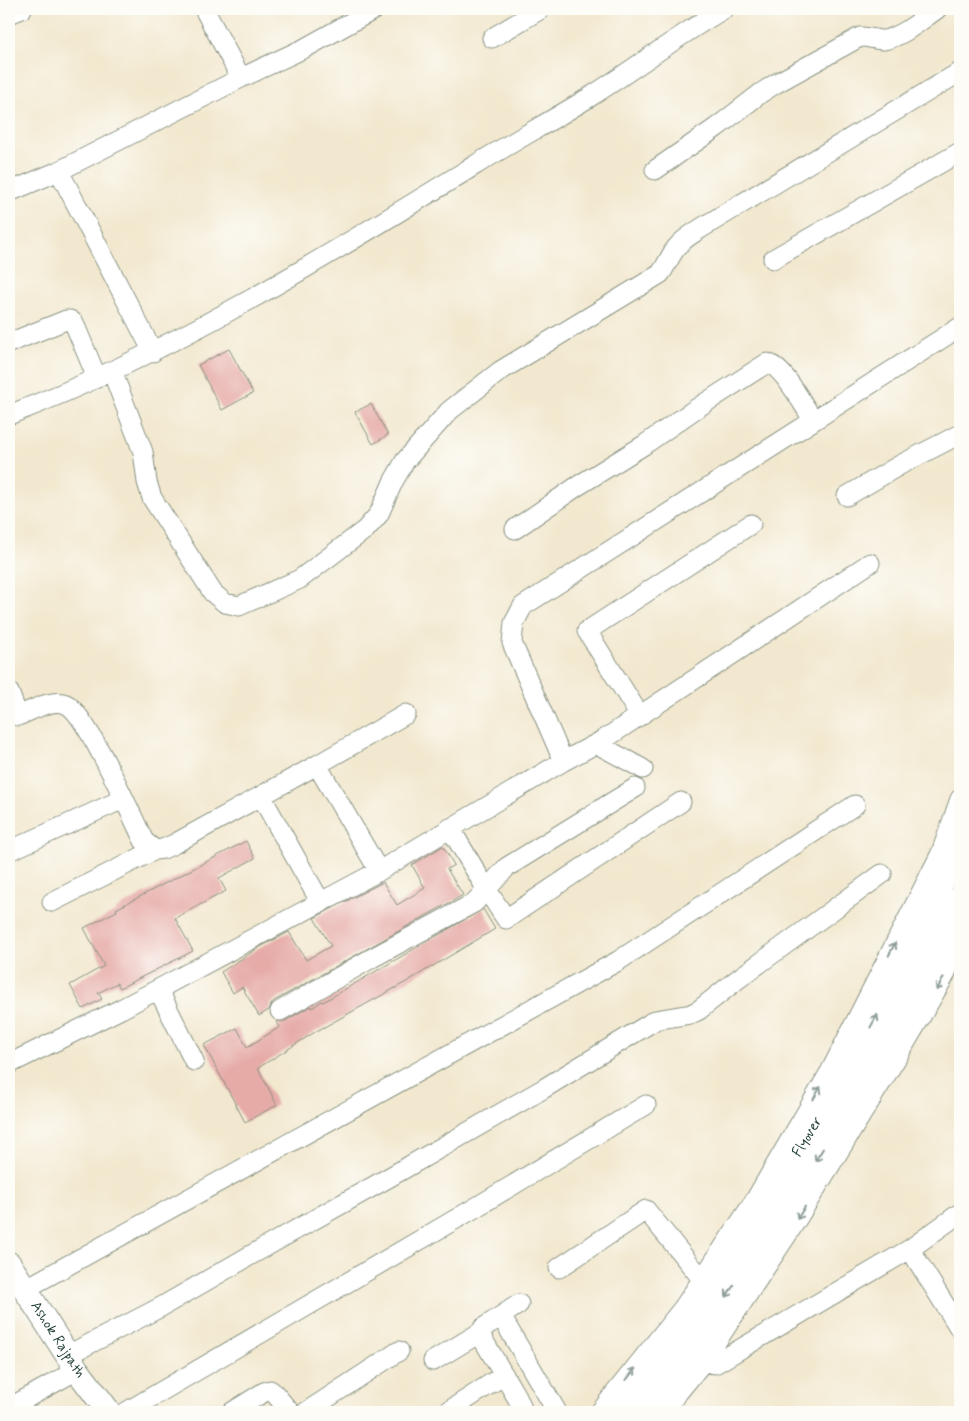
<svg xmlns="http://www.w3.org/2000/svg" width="969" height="1421" viewBox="0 0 969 1421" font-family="Mynerve,sans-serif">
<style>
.building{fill:#e6aaa7}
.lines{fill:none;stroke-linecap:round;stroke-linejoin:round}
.minor-casing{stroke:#889282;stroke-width:21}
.major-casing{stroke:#889282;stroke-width:26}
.minor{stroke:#fff;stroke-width:19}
.major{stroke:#fff;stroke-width:24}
.oneway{stroke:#8f9e9a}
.labels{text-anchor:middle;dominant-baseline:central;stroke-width:4.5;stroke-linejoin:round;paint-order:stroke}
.street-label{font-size:15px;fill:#1f3d34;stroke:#fdfcf7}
</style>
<rect width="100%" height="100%" fill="#fdfcf7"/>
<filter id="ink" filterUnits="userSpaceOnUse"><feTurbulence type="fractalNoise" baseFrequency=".02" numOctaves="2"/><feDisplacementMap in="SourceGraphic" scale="10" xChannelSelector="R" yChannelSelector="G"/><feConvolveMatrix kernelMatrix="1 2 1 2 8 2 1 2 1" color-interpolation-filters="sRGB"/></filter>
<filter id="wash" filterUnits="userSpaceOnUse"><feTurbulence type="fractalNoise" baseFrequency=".0096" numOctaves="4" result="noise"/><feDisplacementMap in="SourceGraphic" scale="20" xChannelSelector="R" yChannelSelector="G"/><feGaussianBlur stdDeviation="1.12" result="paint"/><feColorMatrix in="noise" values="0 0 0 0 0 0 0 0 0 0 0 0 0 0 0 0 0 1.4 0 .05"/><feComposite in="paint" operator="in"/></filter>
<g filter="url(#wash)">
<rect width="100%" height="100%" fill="#f2e8cf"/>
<g id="blocks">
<!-- building -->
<path class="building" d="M229 349 253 393 222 410 198 365Z
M371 404 388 435 373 444 355 412Z
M246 841 255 858 219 878 226 891 175 918 193 951 120 988 117 983 98 993 102 999 83 1009 70 985 104 966 84 928 117 911 116 909Z
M443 846 454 865 447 869 463 895 274 1001 271 1005 269 1010 259 1016 242 987 233 993 221 972 260 947 289 932 306 960 331 946 314 918 383 882 397 905 425 888 412 865Z
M483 909 495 929 408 981 315 1032 258 1068 277 1105 245 1122 204 1045 237 1028 247 1047 280 1027 276 1021H285L311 1006 312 1008 322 1001 323 1002Z"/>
</g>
</g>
<g filter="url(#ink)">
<use href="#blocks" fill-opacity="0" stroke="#889282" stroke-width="1"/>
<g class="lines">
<!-- minor casing -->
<g class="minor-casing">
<path id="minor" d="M204 9 241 78
M9 14 22 9
M492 38 541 9
M655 170 717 127 761 93 775 84 860 37C868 36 877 41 884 40 904 36 921 20 937 9
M59 171 153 352
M9 192 59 171 241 78 305 48 375 9
M773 259 960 152
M9 343 66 320H70L74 323 97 378
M112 371 143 452 147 482 152 498 213 593 225 603 239 606 300 579 366 529 379 514 393 482 405 461 449 411 500 371 660 274C667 265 670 255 677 247 684 238 694 233 703 227L960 72
M9 415C173 352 323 259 472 167 512 142 553 120 593 95 637 67 679 35 724 9
M847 496 900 465 960 434
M515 529 576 487 644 445 691 412 767 363C784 367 803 405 813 420
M9 692 18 716C31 711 52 698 66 704 86 713 132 816 144 841L155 850 163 849 174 844 317 765 379 871
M640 716 587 631 751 524
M597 744 643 769
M562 762 559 751 512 643 514 623 523 606 960 327
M317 765 406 714
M261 796 321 903
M450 828 487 890 506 919 681 802
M9 851 123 799
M52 902 155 850
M158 989 194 1061
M280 1011 372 958 474 903 507 867 635 788
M9 1064 121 1009 379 871 562 762 603 740 870 563
M910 1249 960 1329
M559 1268 646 1210 702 1279
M25 1289 618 961 855 805
M519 1304 483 1328 481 1336 520 1403 523 1412
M501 1316 557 1412
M68 1355 161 1307 251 1255 388 1178 543 1089 649 1024 655 1020 691 1014 699 1010 738 979 882 874
M433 1361 481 1332
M703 1362 715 1364 910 1249 960 1213
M9 1408 77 1370
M126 1412 473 1209 646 1105
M232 1412 264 1392 270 1390 275 1394 290 1412
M306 1412 399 1351
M447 1412 504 1375
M600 1412 683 1308 755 1200 831 1070 941 853 960 799
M662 1412 703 1362 791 1229 899 1054 944 977 960 940"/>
</g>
<!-- major casing -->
<g class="major-casing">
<g id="major">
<path id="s1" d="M9 1264 77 1370 109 1412"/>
<path id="s2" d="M617 1412C684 1333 742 1245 796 1156 858 1054 916 949 960 838"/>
<path d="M640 1412C680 1364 716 1312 751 1260 791 1200 829 1140 865 1078 899 1019 933 960 960 898"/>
</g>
</g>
<!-- minor -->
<use href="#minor" class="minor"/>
<!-- major -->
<use href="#major" class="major"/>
</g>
<!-- one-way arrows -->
<defs><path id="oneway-shaft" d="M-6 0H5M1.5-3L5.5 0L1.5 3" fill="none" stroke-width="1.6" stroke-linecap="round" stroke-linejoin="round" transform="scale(1.25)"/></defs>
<g class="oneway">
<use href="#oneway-shaft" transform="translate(892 949) rotate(-63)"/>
<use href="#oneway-shaft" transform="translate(940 984) rotate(120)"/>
<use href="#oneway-shaft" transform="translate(874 1021) rotate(-61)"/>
<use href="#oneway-shaft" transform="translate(817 1093) rotate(-60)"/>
<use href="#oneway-shaft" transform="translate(819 1155) rotate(122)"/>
<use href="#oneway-shaft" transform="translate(801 1213) rotate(122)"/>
<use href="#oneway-shaft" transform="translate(730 1291) rotate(124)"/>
<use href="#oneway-shaft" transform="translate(631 1374) rotate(-52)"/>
</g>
</g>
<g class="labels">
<!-- street labels -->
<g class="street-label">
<text stroke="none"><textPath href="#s2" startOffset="335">Flyover</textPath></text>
<text stroke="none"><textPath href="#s1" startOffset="90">Ashok Rajpath</textPath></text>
</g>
</g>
<!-- margin -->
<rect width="969" height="1421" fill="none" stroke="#fdfcf7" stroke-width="30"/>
</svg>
